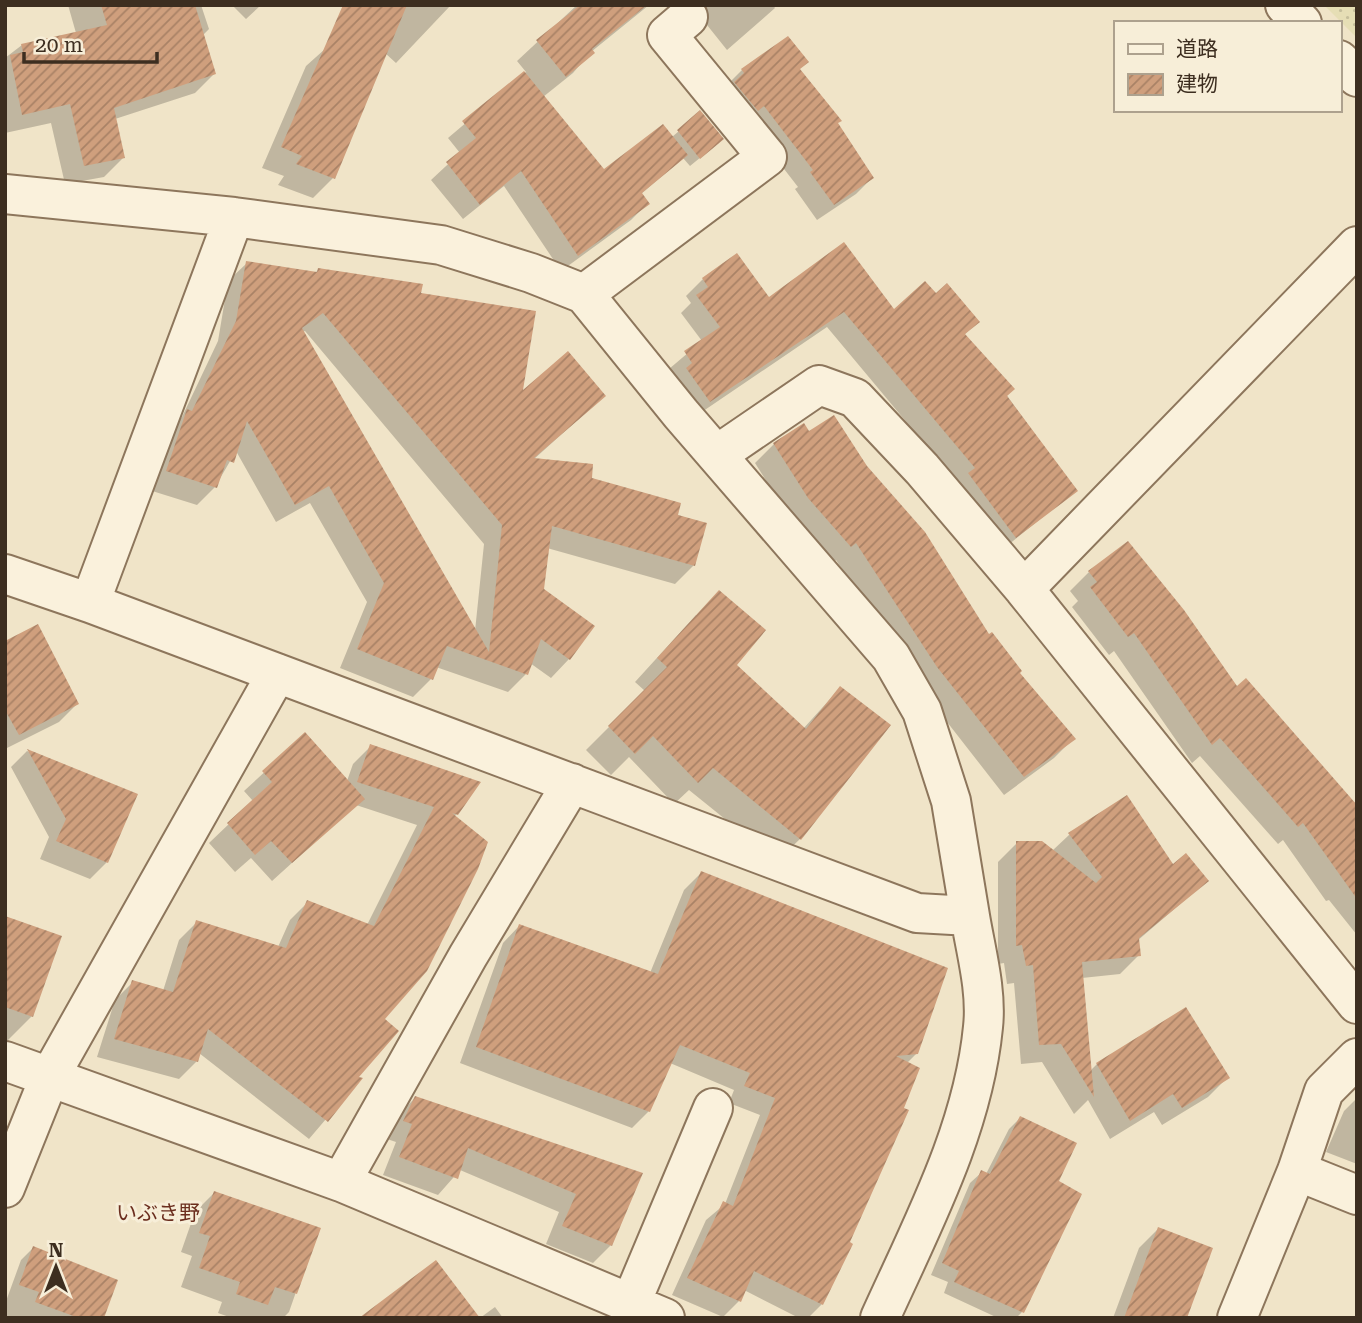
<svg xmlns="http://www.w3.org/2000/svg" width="1362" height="1323" viewBox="0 0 1362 1323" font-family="'Roboto Serif','Noto Sans JP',serif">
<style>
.farmland{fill:url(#farmland-dots)}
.shadow{fill:#0003;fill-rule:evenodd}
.building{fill:url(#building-hatch);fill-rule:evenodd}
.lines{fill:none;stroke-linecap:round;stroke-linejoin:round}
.minor-casing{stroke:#8d765c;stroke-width:42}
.minor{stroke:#faf1dc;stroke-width:38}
.labels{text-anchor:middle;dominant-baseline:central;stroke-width:6;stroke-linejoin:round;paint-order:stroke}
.neighbourhood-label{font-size:21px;fill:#6b2e1e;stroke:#f7eed8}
</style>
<defs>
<pattern id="farmland-dots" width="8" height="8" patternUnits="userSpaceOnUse" patternTransform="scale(1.75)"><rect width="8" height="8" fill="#e6deb5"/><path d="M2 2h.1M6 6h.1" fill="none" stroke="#c6bf9b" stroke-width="1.8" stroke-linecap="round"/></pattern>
<pattern id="building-hatch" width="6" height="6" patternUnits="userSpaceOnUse" patternTransform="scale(1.75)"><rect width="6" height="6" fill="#cf9f7d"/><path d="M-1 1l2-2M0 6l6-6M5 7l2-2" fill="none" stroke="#a98266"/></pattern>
</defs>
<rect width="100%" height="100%" fill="#f0e4c8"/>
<!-- farmland -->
<path class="farmland" d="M1324 5H1357V38Z"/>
<!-- shadow -->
<path class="shadow" d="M68 5H201L209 29 202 36 214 74 195 93 115 119 124 157 104 177 65 184 51 123 5 133V58L22 45 76 33Z
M232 5H261L246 19Z
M374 5H451L396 63 385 53 333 178 313 198 278 185 284 176 262 168 306 66Z
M577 5H649L591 52 573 73 543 97 604 172 672 137 700 113 712 148 690 166 683 158 641 194 647 204 631 220 561 271 504 186 463 219 431 180 460 153 448 138 526 72 517 61Z
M691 5H773L775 8 727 50Z
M788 38 799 70 872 178 856 194 817 220 795 189 798 187 747 121 726 86 742 70Z
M247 263 314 274 319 269 419 295 520 394 604 396 533 460 705 525 693 566 675 584 547 548 542 590 593 627 569 659 551 678 530 663 526 674 508 692 436 667 431 679 413 697 340 668 367 602 310 503 276 522 236 451 215 487 197 505 149 490 169 430 182 417 218 341 228 281ZM305 331 484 544 475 631 303 332Z
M703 279 769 299 894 311 936 295 978 322 964 335 1075 491 998 553 959 485 827 327 693 418 669 369 702 341 681 313 691 303 686 296Z
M809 433 865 467 989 636 1073 739 1054 758 1004 795 919 686 836 560 831 565 789 517 755 463 774 444Z
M1089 572 1236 689 1357 805V935L1329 900 1326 901 1283 840 1278 844 1200 756 1192 763 1114 651 1109 655 1072 607 1078 601 1070 591Z
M696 615 734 665 803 729 840 688 800 839 777 861 689 790 674 804 629 757 611 775 586 750 645 691 635 682Z
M5 643 77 704 59 722 5 749Z
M305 735 347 781 353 764 371 746 456 814 383 1019 356 1078 360 1079 309 1139 199 1053 197 1061 179 1079 97 1057 115 1000 133 982 163 991 179 940 197 922 278 947 290 920 308 902 367 925 417 825 356 805 272 881 251 858 235 872 209 843 253 801 244 791Z
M27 751 135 795 107 862 90 879 40 859 49 837 11 767Z
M1127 797 1172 867 1207 881 1137 941 1139 955 1120 974 1082 978 1090 1071 1097 1064 1227 1078 1208 1097 1162 1125 1154 1112 1110 1139 1088 1100 1074 1114 1042 1062 1021 1064 1014 983 1007 984 1004 963 998 964V862L1017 843 1052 851 1069 835Z
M701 873 917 1053 907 1063 847 1243 851 1245 822 1304 808 1318H799L744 1290 739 1301 723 1317 672 1295 706 1220 725 1204 760 1115 729 1103 734 1090 670 1063 649 1111 632 1128 460 1063 503 943 519 926 650 973 684 890Z
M5 918 32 1016 5 1043Z
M415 1098 640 1174 611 1245 593 1263 546 1244 559 1212 460 1170 438 1195 383 1175 396 1142 387 1139 397 1116Z
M1357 1098V1164L1326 1152 1344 1111Z
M1020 1118 1057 1182 1022 1312 1016 1318H998L944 1293 948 1282 931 1275 970 1183 982 1172 986 1174 1009 1129Z
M214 1193 318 1229 289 1312 283 1318H232L218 1313 222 1302 181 1287 192 1256 181 1252 195 1212Z
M1158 1229 1185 1318H1113L1139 1248Z
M33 1248 102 1318H5V1304L21 1260Z
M495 1307 503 1318H480Z"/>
<!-- building -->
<path class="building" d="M101 5H195L216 74 114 108 125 158 84 166 70 104 22 115 10 55 23 52 21 44 107 25Z
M343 5H407L335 179 296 164 302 156 281 147Z
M580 5H647L592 49 595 53 566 77 536 40Z
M788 36 809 62 800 69 842 121 838 123 874 178 834 205 810 172 813 170 764 106 758 111 734 82 744 73 741 69Z
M524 71 604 169 663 124 688 155 642 193 650 204 578 256 521 171 480 205 446 162 476 138 462 121Z
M700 110 724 139 700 159 677 130Z
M844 242 894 309 925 281 936 293 947 283 980 322 965 334 1015 389 1007 396 1078 491 1016 538 968 473 975 468 844 312 710 402 686 368 692 363 684 351 720 327 696 295 708 287 702 278 737 253 769 297Z
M246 261 317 272 318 268 423 284 421 293 536 311 523 390 568 351 606 396 534 458 593 464 592 478 681 503 678 515 707 523 695 566 552 526 544 589 595 626 570 660 541 639 528 675 447 646 433 680 357 649 384 583 329 486 295 505 247 421 234 463 227 460 217 488 166 471 187 409 192 411 236 321ZM323 313 502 525 489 652 302 328Z
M834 415 867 466 925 532 989 634 992 632 1022 671 1020 673 1076 739 1024 777 937 667 856 543 851 547 808 498 773 443 804 423 809 431Z
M1128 541 1184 610 1237 686 1246 678 1357 805V899L1303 823 1298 827 1220 738 1212 745 1134 633 1128 637 1090 587 1097 582 1088 571Z
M719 590 766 630 737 665 806 729 840 686 891 725 801 840 713 768 698 783 653 736 635 754 608 726 667 667 657 658Z
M38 624 79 704 19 735 5 710V641Z
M305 732 365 799 292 863 271 841 255 855 227 823 272 782 262 771Z
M370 744 481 782 458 815 452 813 488 842 478 869 427 971 385 1019 399 1031 359 1077 363 1078 328 1122 208 1029 198 1062 114 1039 132 980 173 992 196 920 286 948 307 900 374 926 434 807 357 782Z
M27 749 138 794 108 863 56 841 66 819Z
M1127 795 1173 864 1186 853 1209 881 1139 938 1141 956 1082 962 1094 1097 1061 1044 1039 1045 1033 965 1026 966 1022 945 1016 946V841H1042L1096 883 1102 877 1068 833Z
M701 871 948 968 918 1054 896 1056 920 1068 904 1108 909 1110 850 1242 853 1244 823 1305 754 1271 741 1302 687 1278 723 1201 733 1206 775 1098 744 1086 750 1073 680 1045 650 1112 476 1047 519 924 658 974Z
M5 916 62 936 33 1017 5 1007Z
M1186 1007 1230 1078 1182 1108 1173 1094 1130 1121 1096 1063Z
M415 1096 643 1173 612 1246 562 1226 576 1194 468 1148 458 1179 399 1157 412 1124 403 1121Z
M1020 1116 1077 1143 1059 1181 1082 1194 1024 1313 954 1282 959 1271 942 1263 981 1170 990 1174Z
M214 1191 321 1228 297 1294 275 1287 268 1305 236 1294 240 1282 199 1268 210 1236 199 1233Z
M1158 1227 1213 1248 1187 1318H1124Z
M33 1246 118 1280 104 1318H79L35 1302 39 1292 19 1285Z
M436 1260 480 1318H359Z"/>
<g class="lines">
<!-- minor casing -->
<g class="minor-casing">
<path id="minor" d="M1285 5 1302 23
M1339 60 1357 77
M5 194 234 217 441 245 531 273 584 294 681 414 891 657 922 711 951 801 970 916
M584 294 767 157 667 35 688 17
M718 454 819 385 855 398 922 469 1024 589 1357 1004
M5 574 90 603 917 913 970 916C976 952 987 991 983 1027 973 1130 922 1225 880 1318
M1024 589 1357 246
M90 603 234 217
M5 1061 341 1182 665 1318
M1297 1171 1357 1195
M341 1182 468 956 572 783
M5 1188 50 1076 277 673
M631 1303 713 1108
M1237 1318 1297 1171 1324 1091 1357 1058"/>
</g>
<!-- minor -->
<use href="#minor" class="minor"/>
</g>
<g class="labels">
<!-- neighbourhood labels -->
<g class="neighbourhood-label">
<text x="158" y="1213">いぶき野</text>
</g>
</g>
<!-- border -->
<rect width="1362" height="1323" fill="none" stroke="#3d2e20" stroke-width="14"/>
<!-- legend -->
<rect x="1114" y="21" width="228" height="91" fill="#f7eed8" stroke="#ada18e" stroke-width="2"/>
<rect x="1128" y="44" width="35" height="10" fill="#faf1dc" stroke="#ada18e" stroke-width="2"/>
<text x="1176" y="56" font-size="21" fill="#3d2e20">道路</text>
<rect x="1128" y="74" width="35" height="21" fill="url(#building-hatch)" stroke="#ada18e" stroke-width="2"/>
<text x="1176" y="91" font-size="21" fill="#3d2e20">建物</text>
<!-- north arrow -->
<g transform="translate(56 1267)" stroke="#f7eed8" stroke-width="5" paint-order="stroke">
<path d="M0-5L12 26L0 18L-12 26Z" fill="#3d2e20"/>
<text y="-10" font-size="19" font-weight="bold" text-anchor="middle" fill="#3d2e20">N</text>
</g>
<!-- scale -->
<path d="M24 52v10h133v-10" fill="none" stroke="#3d2e20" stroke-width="3.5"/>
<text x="35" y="52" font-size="21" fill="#3d2e20" stroke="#f7eed8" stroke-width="5" paint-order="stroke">20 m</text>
</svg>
